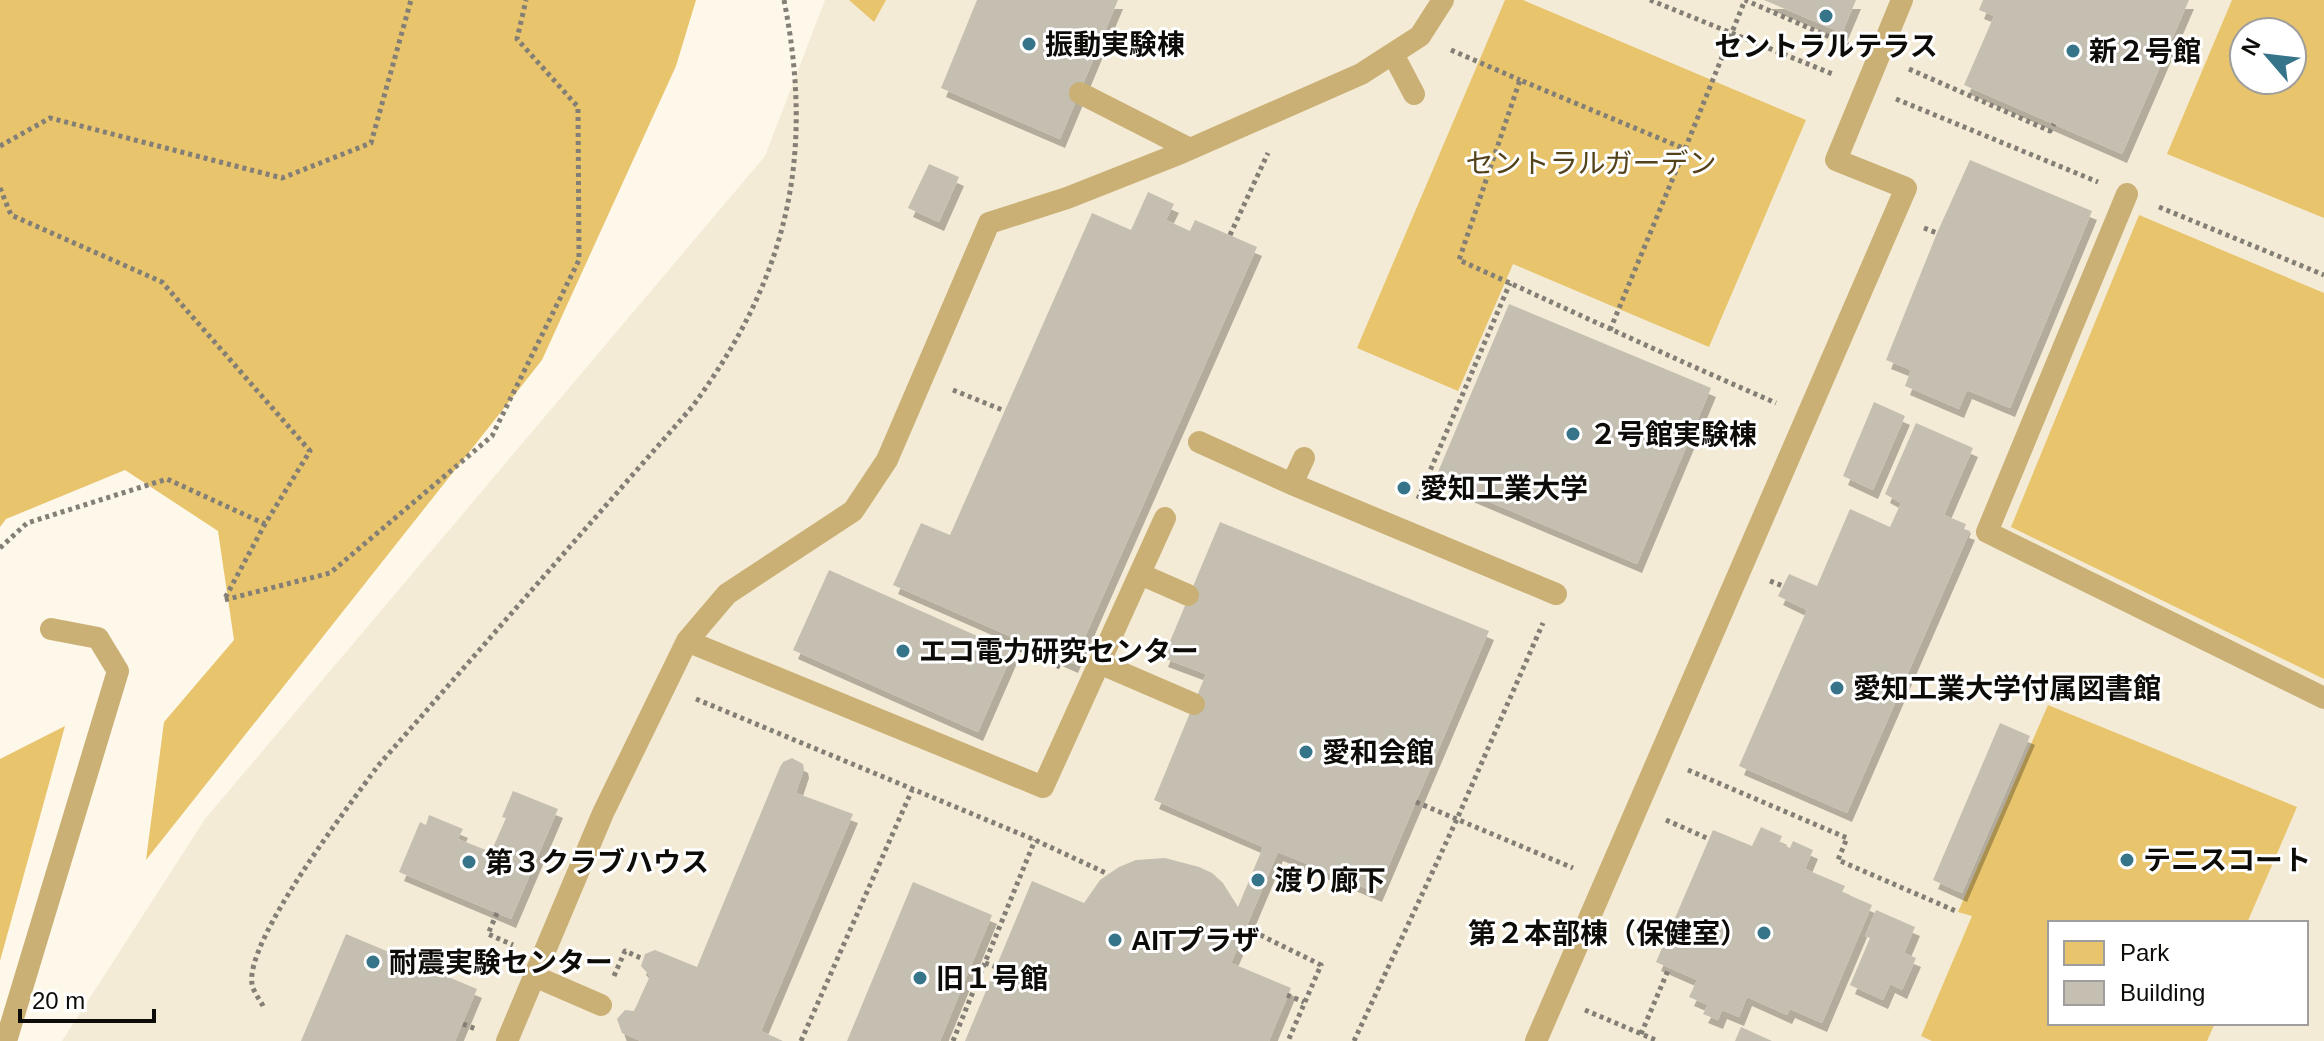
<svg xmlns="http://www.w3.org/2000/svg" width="2324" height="1041" viewBox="0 0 2324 1041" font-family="Arial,'Noto Sans JP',sans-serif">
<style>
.built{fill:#f4ebd6;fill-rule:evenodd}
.green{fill:#e8c46c;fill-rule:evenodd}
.building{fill:#c5bfb2;filter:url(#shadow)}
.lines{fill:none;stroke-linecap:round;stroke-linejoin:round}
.path{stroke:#837f76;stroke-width:5;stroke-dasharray:4 4;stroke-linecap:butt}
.service{stroke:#cab075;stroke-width:22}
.poi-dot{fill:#36748a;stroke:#fff;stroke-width:3}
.labels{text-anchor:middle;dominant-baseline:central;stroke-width:6;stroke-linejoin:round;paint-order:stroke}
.poi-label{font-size:28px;font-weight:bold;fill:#0e0c08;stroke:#fff;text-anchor:start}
.park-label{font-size:28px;fill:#53421a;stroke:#fff}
</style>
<defs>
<filter id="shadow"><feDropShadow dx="5" dy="9" stdDeviation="0" flood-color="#0004"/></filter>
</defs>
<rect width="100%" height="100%" fill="#fef8ea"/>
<!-- built -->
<path class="built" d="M825 0H2324V1041H62L205 819 765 156ZM2244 32H2292V80H2244ZM2050 923H2306V1023H2050Z"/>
<!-- green -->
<path class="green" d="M0 0H696L676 66 542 360 146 860 164 722 234 640 218 531 125 470 6 519 0 527Z
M849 0H886L874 22Z
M1505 0H1523L1806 120 1709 347 1513 264 1458 391 1357 348Z
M2232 0H2324V218L2167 154ZM2244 32H2292V80H2244Z
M2139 215 2324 293V679L2011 527Z
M2048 705 2297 807 2247 923H2050V1023H2215L2207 1041H1932L1921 1036 1972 916 1958 912Z
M65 726 0 961V759Z"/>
<!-- building -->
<path class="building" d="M977 0H1118L1060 139 941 88Z
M1764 0H1856L1842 33Z
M1983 0H2189L2122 154 1964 85 1994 16 1979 10Z
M1970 160 2092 211 2010 408 1967 390 1959 409 1905 386 1911 370 1886 360 1937 233Z
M929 164 959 177 939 222 908 208Z
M1148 192 1174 204 1166 220 1190 231 1195 220 1257 247 1073 664 893 585 921 523 950 535 1092 213 1131 230Z
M1509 304 1711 388 1637 564 1435 479Z
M1874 402 1905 416 1873 490 1843 476Z
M1916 423 1973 448 1944 515 1966 524 1964 529 1970 531 1847 813 1739 766 1807 610 1778 596 1789 574 1817 586 1850 509 1890 527 1901 503 1885 494Z
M1220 522 1489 631 1377 893 1278 852 1231 963 1291 988 1269 1041H965L1032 881 1084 903 1100 880 1119 867 1136 860 1165 858 1199 867 1212 873 1223 883 1238 907 1263 847 1154 800 1206 674 1163 658Z
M829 570 1013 652 978 732 793 650Z
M2000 723 2030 736 1962 893 1933 880Z
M792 758 803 764 804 769 796 793 853 814 761 1031 783 1041H641L622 1033 617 1019 625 1010 634 1011 650 976 641 966 645 954 655 950 697 967 780 767 783 762Z
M513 791 558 809 511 919 399 872 420 822 426 825 429 815 463 829 458 839 491 852 506 818 502 817Z
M1761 827 1782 836 1779 843 1790 848 1793 841 1813 850 1805 869 1845 886 1842 892 1872 905 1822 1023 1790 1009 1787 1015 1747 997 1739 1017 1722 1010 1718 1020 1703 1014 1708 1005 1689 997 1697 980 1656 962 1713 830 1752 846Z
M913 882 992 915 940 1041H847Z
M1876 910 1915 927 1904 953 1916 958 1902 990 1890 984 1883 1000 1850 985 1870 938 1865 936Z
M346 934 477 989 455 1041H301Z
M1741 1027 1772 1041H1735Z"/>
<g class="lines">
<!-- path -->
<path class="path" d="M1650 0 1835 75
M1451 50 1520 80
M1909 69 2050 131 2054 124
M1896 99 2098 182
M0 146 50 118 282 178 371 143 411 0
M1685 149 1745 0 1848 45
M0 188 11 215 162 282 310 451 265 524 224 600 330 573 492 436 579 260 578 107 517 39 526 0
M2159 207 2324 275
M1924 228 1937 233
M1230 235 1268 153
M1610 330 1685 149 1520 80 1459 260C1565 308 1670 357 1776 403
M953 390 1005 411
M1418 499 1510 283
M0 548 27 523 167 479 265 524
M1770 581 1783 586
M1016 639 1013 646 1060 667
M696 699 1035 840 1108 874
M1688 770 1847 838 1838 860 1958 912
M1416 802 1573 868
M1666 820 1709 839
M497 913 488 934 513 945
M1246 928 1321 965 1288 1041
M985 963 996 967
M614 976 625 951 643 959
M1287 995 1304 1002
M263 1006C260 1000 253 991 252 984 245 940 349 806 377 767L692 407C788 277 815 157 784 0
M1585 1010 1658 1041
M463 1024 476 1029
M1641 1034 1669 968
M801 1041 912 790
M953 1041 1035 840
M1354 1041 1457 819 1543 623"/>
<!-- service -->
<path class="service" d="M1393 54 1414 94
M1080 93 1190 149
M2127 194 1987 532 2324 698
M1199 442 1292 484 1556 594
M1292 484 1304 458
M1140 574 1188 595
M687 641 1043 787 1165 518
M1099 663 1194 704
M534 976 601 1005
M6 1041 118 671 98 638 51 629
M507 1041 603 813 687 641 727 594 853 511 887 460 989 223 1067 198 1181 153 1361 74 1420 36 1443 0
M1536 1041 1906 188 1836 160 1902 0"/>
</g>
<!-- markers -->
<g class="poi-dot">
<circle cx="1826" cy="16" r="8"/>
<circle cx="1029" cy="44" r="8"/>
<circle cx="2073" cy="51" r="8"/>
<circle cx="1573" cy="434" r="8"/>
<circle cx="1404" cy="488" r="8"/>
<circle cx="903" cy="651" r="8"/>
<circle cx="1837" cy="688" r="8"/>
<circle cx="1306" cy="752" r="8"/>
<circle cx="2127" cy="860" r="8"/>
<circle cx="469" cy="862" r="8"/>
<circle cx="1258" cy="880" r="8"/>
<circle cx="1764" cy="933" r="8"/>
<circle cx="1115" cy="940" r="8"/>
<circle cx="373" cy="962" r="8"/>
<circle cx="920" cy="978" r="8"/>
</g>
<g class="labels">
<!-- poi labels -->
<g class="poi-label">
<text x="1045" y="44">振動実験棟</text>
<text x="1826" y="46" text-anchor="middle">セントラルテラス</text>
<text x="2089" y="51">新２号館</text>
<text x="1589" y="434">２号館実験棟</text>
<text x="1420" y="488">愛知工業大学</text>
<text x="919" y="651">エコ電力研究センター</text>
<text x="1853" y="688">愛知工業大学付属図書館</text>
<text x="1322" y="752">愛和会館</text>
<text x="2143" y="860">テニスコート</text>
<text x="485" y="862">第３クラブハウス</text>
<text x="1274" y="880">渡り廊下</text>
<text x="1748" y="933" text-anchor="end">第２本部棟（保健室）</text>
<text x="1131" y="940">AITプラザ</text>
<text x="389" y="962">耐震実験センター</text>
<text x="936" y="978">旧１号館</text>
</g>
<!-- park labels -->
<g class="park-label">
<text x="1591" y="163">セントラルガーデン</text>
</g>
</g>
<!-- legend -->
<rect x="2048" y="921" width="260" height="104" fill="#ffffff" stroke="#9f9e9c" stroke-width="2"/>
<rect x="2064" y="941" width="40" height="24" fill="#e8c46c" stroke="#9f9e9c" stroke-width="2"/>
<text x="2120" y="961" font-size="24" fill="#0e0c08">Park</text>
<rect x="2064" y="981" width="40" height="24" fill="#c5bfb2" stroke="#9f9e9c" stroke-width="2"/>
<text x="2120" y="1001" font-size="24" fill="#0e0c08">Building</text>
<!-- north arrow -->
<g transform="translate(2268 56) rotate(298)"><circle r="38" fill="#ffffff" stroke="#9f9e9c" stroke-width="2"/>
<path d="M0-6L14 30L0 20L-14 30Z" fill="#36748a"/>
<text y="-12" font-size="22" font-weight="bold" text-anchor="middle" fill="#0e0c08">N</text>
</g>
<!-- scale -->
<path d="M20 1009v12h134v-12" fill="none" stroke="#0e0c08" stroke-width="4"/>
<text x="32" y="1009" font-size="24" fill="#0e0c08" stroke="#ffffff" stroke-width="6" paint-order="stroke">20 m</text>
</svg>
